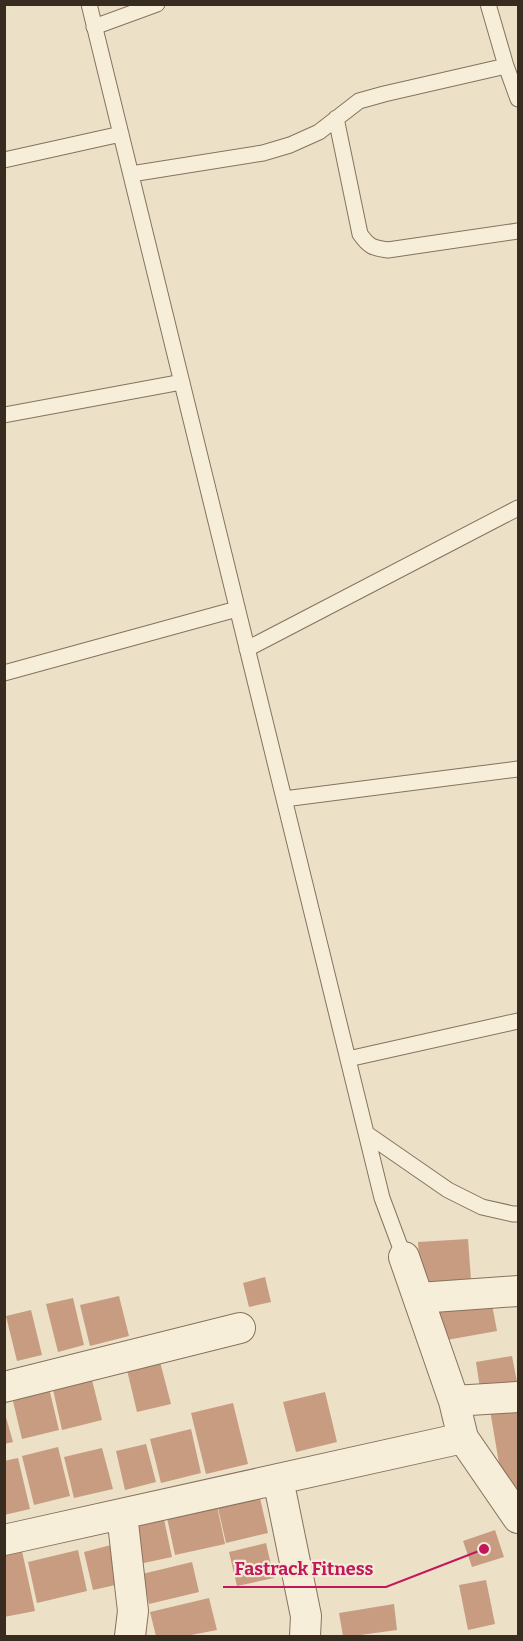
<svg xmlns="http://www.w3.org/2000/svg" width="523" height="1641" viewBox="0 0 523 1641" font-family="Bitter,serif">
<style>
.building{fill:#c89c80}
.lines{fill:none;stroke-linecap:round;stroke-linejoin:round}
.service-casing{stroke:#87725e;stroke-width:17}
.minor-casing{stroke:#87725e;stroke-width:32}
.service{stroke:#f7eeda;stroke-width:15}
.minor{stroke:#f7eeda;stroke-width:30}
.leader{fill:none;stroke:#c2185b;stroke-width:2}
.callout-dot{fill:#c2185b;stroke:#f4ebd7;stroke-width:2}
.callout-label{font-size:18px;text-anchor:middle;font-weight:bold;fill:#c2185b;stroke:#f4ebd7;stroke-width:4.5;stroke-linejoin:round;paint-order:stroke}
</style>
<rect width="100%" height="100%" fill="#ece0c7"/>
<!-- building -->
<path class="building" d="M468 1239 471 1280 421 1284 418 1242Z
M265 1277 271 1302 249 1307 243 1283Z
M119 1296 129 1336 90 1346 80 1305Z
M73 1298 84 1345 58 1352 46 1304Z
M491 1299 497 1331 441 1341 435 1309Z
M31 1310 42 1355 17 1361 6 1316Z
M512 1356 517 1382 480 1388 476 1362Z
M159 1358 171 1404 137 1412 126 1366Z
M91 1376 102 1420 62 1430 52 1385Z
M49 1388 59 1430 22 1439 12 1397Z
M325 1392 337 1442 296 1452 283 1402Z
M233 1403 248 1464 206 1474 191 1413Z
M518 1405V1491L504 1493 490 1410Z
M4 1410 13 1442 4 1444Z
M191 1429 201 1473 161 1483 150 1439Z
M146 1444 156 1482 125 1490 116 1451Z
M58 1447 70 1496 34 1505 22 1456Z
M102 1448 113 1489 74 1498 64 1457Z
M18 1458 30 1509 4 1515V1461Z
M260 1498 268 1533 226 1543 218 1508Z
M217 1506 225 1544 175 1555 167 1518Z
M164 1519 172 1557 139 1564 130 1526Z
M495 1530 504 1557 472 1567 463 1541Z
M266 1543 274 1578 237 1586 229 1552Z
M111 1545 120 1584 93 1590 84 1552Z
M78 1550 87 1591 37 1603 28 1562Z
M22 1551 35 1611 4 1617V1555Z
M192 1562 199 1592 149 1604 142 1574Z
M486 1580 495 1624 468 1630 459 1585Z
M209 1598 217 1630 186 1636H156L150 1612Z
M394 1604 397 1630 353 1636H343L339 1613Z"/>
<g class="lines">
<!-- service casing -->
<g class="service-casing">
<path id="service" d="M89 4 382 1198 404 1257
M488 4 506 66 518 99
M94 27 157 4
M336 118 360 234C369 247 373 248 388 250L518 231
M4 160 121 134
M131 174 263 153 290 145 319 132 359 101 384 94 506 66
M4 415 182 382
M247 649 518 508
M4 673 237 609
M284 799 518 769
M348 1059 518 1021
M367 1134 448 1190 482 1207 513 1214H518"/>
</g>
<!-- minor casing -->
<g class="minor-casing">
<path id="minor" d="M404 1257 454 1401 463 1438 518 1518
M419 1298 518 1291
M4 1387 240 1328
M454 1401 518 1397
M278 1479 306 1616 305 1636
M122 1514 133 1611 130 1636
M4 1540 463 1438"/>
</g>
<!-- service -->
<use href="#service" class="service"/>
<!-- minor -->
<use href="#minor" class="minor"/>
</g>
<!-- callouts -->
<path class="leader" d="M484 1549L386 1587H223"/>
<circle class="callout-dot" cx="484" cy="1549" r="6"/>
<g class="callout-label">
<text x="304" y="1575">Fastrack Fitness</text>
</g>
<!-- border -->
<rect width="523" height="1641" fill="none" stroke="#382b20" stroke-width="12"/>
</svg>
